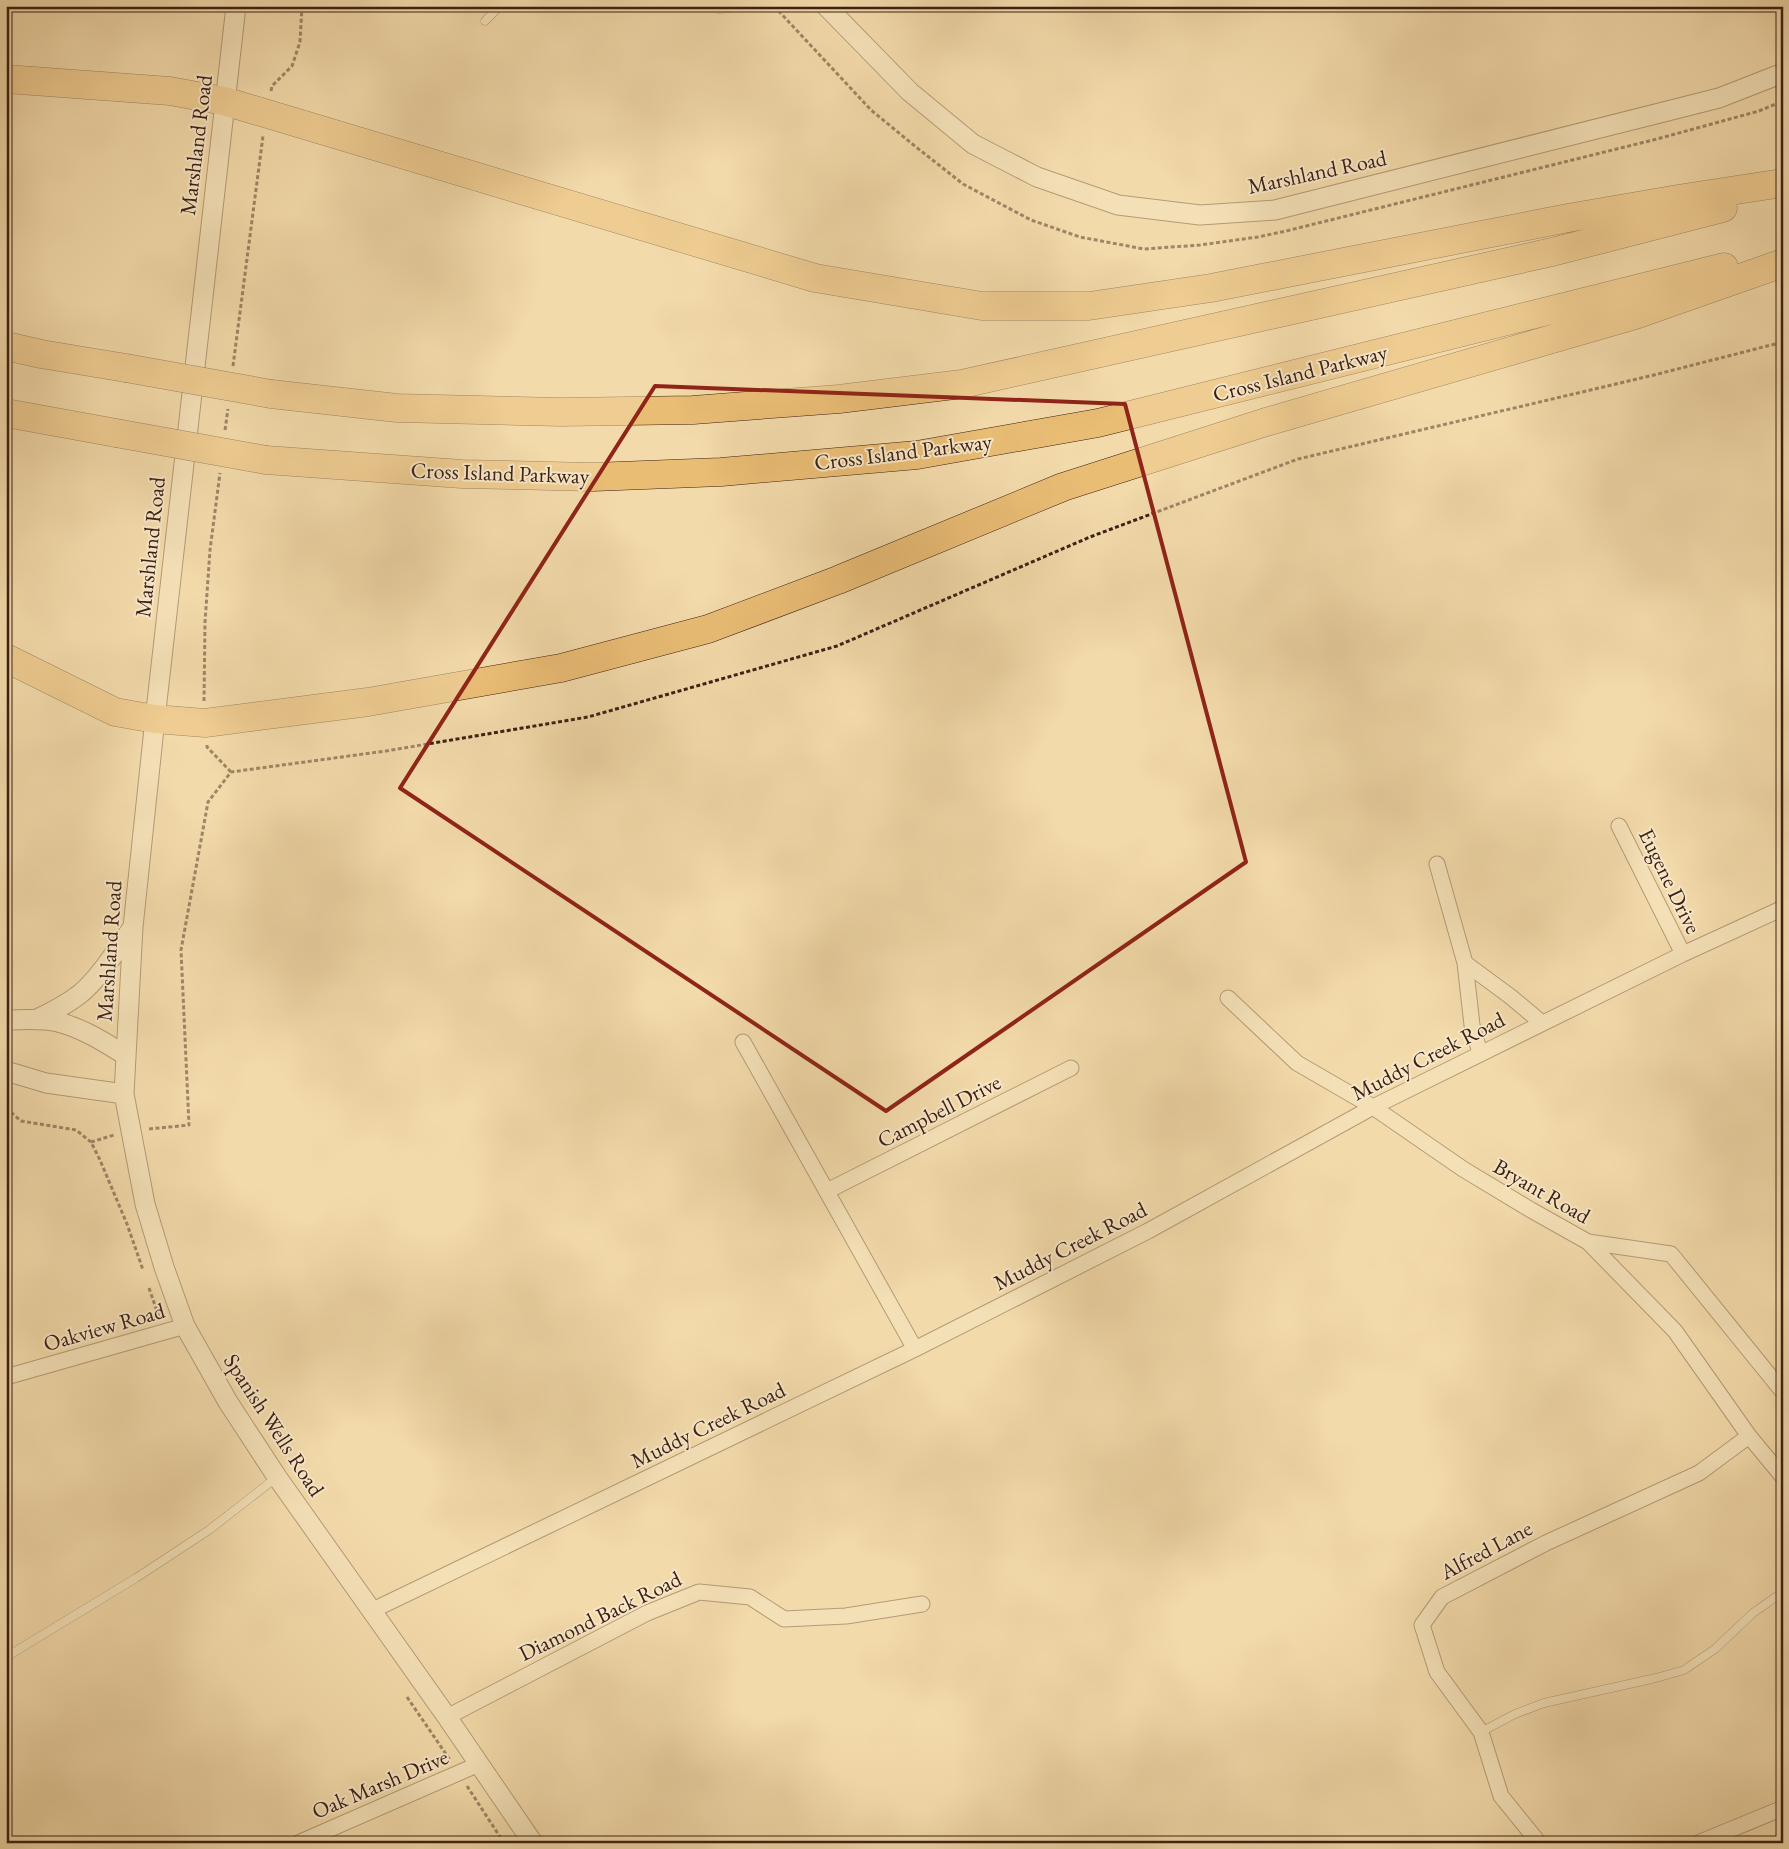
<svg xmlns="http://www.w3.org/2000/svg" width="1789" height="1849" viewBox="0 0 1789 1849" font-family="'EB Garamond',serif">
<style>
.lines{fill:none;stroke-linecap:round;stroke-linejoin:round}
.service-casing{stroke:#694e3a;stroke-width:9}
.minor-casing{stroke:#694e3a;stroke-width:17}
.tertiary-casing{stroke:#694e3a;stroke-width:21}
.motorway-casing{stroke:#3b2015;stroke-width:29}
.path{stroke:#3b2015;stroke-width:3;stroke-dasharray:4 2.5;stroke-linecap:butt}
.service{stroke:#f7e7c8;stroke-width:8}
.minor{stroke:#f7e7c8;stroke-width:15}
.tertiary{stroke:#f7e7c8;stroke-width:19}
.motorway{stroke:#eabd75;stroke-width:28}
.motorway-bridge-casing{stroke:#3b2015;stroke-width:29;stroke-linecap:butt}
.motorway-bridge{stroke:#eabd75;stroke-width:28}
.marked{fill:none;stroke:#8f2418;stroke-width:4;stroke-linejoin:round}
.labels{text-anchor:middle;dominant-baseline:central;stroke-width:4;stroke-linejoin:round;paint-order:stroke}
.street-label{font-size:22px;fill:#3b2015;stroke:#f7e7c8}
</style>
<rect width="100%" height="100%" fill="#f3daaa"/>
<filter id="stains"><feTurbulence type="fractalNoise" baseFrequency=".004" numOctaves="4"/><feColorMatrix values="0 0 0 0 .2 0 0 0 0 .09 0 0 0 0 .02 0 0 0 .5 -.17"/></filter>
<radialGradient id="worn" r=".72"><stop offset=".6" stop-color="#630" stop-opacity="0"/><stop offset="1" stop-color="#630" stop-opacity=".3"/></radialGradient>
<g class="lines">
<!-- service casing -->
<g class="service-casing">
<path id="service" d="M716 6 719 9 731 8 732 6
M485 21 500 6
M6 1657 136 1578 209 1530 277 1477
M1481 1732 1515 1714 1544 1703 1656 1678 1684 1670 1715 1649 1753 1613 1783 1592"/>
</g>
<!-- minor casing -->
<g class="minor-casing">
<path id="minor" d="M1619 826 1683 954
M1437 864 1465 963 1511 997 1542 1023
M1465 963 1472 1025 1480 1053
M1228 998 1297 1063 1373 1107 1463 1169 1531 1210 1588 1242 1675 1331 1749 1436 1783 1477
M743 1042 915 1349
M827 1191 1071 1068
M1588 1242 1671 1254 1783 1392
M6 1377 185 1326
M371 1611 915 1349 1148 1231 1373 1107 1683 954 1783 908
M447 1717 647 1613 699 1592 750 1597 784 1619 846 1616 922 1604
M298 1843 479 1764
M1539 1843 1501 1796 1481 1732 1437 1672 1422 1625 1442 1597 1546 1543 1699 1473 1749 1436
M1698 1843 1783 1808"/>
</g>
<!-- tertiary casing -->
<g class="tertiary-casing">
<path id="tertiary" d="M236 6 155 719 133 927 124 1094 145 1204 164 1267 185 1326 228 1402 277 1477 447 1717 533 1843
M826 6 910 92 973 144 1037 177 1118 205 1200 215 1275 210 1719 98 1783 73
M37 1019C52 1012 67 1004 80 994 99 979 119 946 133 927
M6 1020C23 1020 41 1018 58 1022 82 1028 104 1042 125 1055
M6 1071 46 1083 124 1094"/>
</g>
<!-- motorway casing -->
<g class="motorway-casing">
<path id="motorway" d="M6 79 170 91 224 101 815 278 982 306H1089L1211 288 1568 218 1678 199 1783 183
M6 346 41 354 126 368
M271 394 397 408 561 412 693 410 839 399 962 384 1552 252 1723 208
M6 413 116 433
M266 460 462 474 593 477 721 472 917 455 1098 423 1724 267
M6 658 115 712 155 719 205 723 368 702 561 668 708 629 838 580 1063 487 1266 422 1635 315 1783 263"/>
</g>
<!-- path -->
<path class="path" d="M774 6 871 110 916 147 963 184 1031 220 1080 237 1144 249 1200 245 1258 237 1286 231 1657 139 1759 111 1783 101
M271 91 272 86 292 66 300 42 302 6
M233 366 263 136
M225 430 228 409
M204 701 205 622 210 550 220 473
M207 745V747L231 772
M6 1108 21 1121 76 1130 91 1142 100 1160 127 1224 143 1270
M149 1129 189 1125 181 950 208 802 231 772 386 751 588 717 837 646 1090 537 1298 459 1654 375 1783 342
M91 1142 114 1135
M149 1288 159 1317
M407 1697 450 1760
M467 1786 504 1843"/>
<!-- service -->
<use href="#service" class="service"/>
<!-- minor -->
<use href="#minor" class="minor"/>
<!-- tertiary -->
<use href="#tertiary" class="tertiary"/>
<!-- motorway -->
<use href="#motorway" class="motorway"/>
<!-- motorway-bridge casing -->
<g class="motorway-bridge-casing">
<path id="motorway-bridge" d="M126 368 271 394
M116 433 266 460"/>
</g>
<!-- motorway-bridge -->
<use href="#motorway-bridge" class="motorway-bridge"/>
</g>
<!-- marked area -->
<path d="M0 0H1789V1849H0ZM655 386 1125 404 1246 862 886 1111 400 788Z" fill="#f3daaa" fill-opacity=".55" fill-rule="evenodd"/>
<path class="marked" d="M655 386 1125 404 1246 862 886 1111 400 788Z"/>
<g class="labels">
<!-- street labels -->
<g class="street-label">
<text transform="translate(196 145) rotate(-83)">Marshland Road</text>
<text transform="translate(1317 172) rotate(-12)">Marshland Road</text>
<text transform="translate(1300 373) rotate(-14)">Cross Island Parkway</text>
<text transform="translate(903 452) rotate(-7)">Cross Island Parkway</text>
<text transform="translate(500 473) rotate(2)">Cross Island Parkway</text>
<text transform="translate(150 547) rotate(-84)">Marshland Road</text>
<text transform="translate(1670 881) rotate(64)">Eugene Drive</text>
<text transform="translate(109 951) rotate(-86)">Marshland Road</text>
<text transform="translate(1428 1056) rotate(-27)">Muddy Creek Road</text>
<text transform="translate(939 1111) rotate(-27)">Campbell Drive</text>
<text transform="translate(1542 1191) rotate(30)">Bryant Road</text>
<text transform="translate(1070 1246) rotate(-27)">Muddy Creek Road</text>
<text transform="translate(104 1327) rotate(-16)">Oakview Road</text>
<text transform="translate(274 1425) rotate(57)">Spanish Wells Road</text>
<text transform="translate(708 1425) rotate(-26)">Muddy Creek Road</text>
<text transform="translate(1486 1550) rotate(-28)">Alfred Lane</text>
<text transform="translate(600 1616) rotate(-26)">Diamond Back Road</text>
<text transform="translate(380 1784) rotate(-23)">Oak Marsh Drive</text>
</g>
</g>
<!-- margin -->
<rect width="1789" height="1849" fill="none" stroke="#f3daaa" stroke-width="25"/>
<rect x="8" y="8" width="1774" height="1834" fill="none" stroke="#3b2015" stroke-width="2.5"/>
<rect x="12" y="12" width="1764" height="1824" fill="none" stroke="#3b2015"/>
<rect width="100%" height="100%" filter="url(#stains)"/>
<rect width="100%" height="100%" fill="url(#worn)"/>
</svg>
